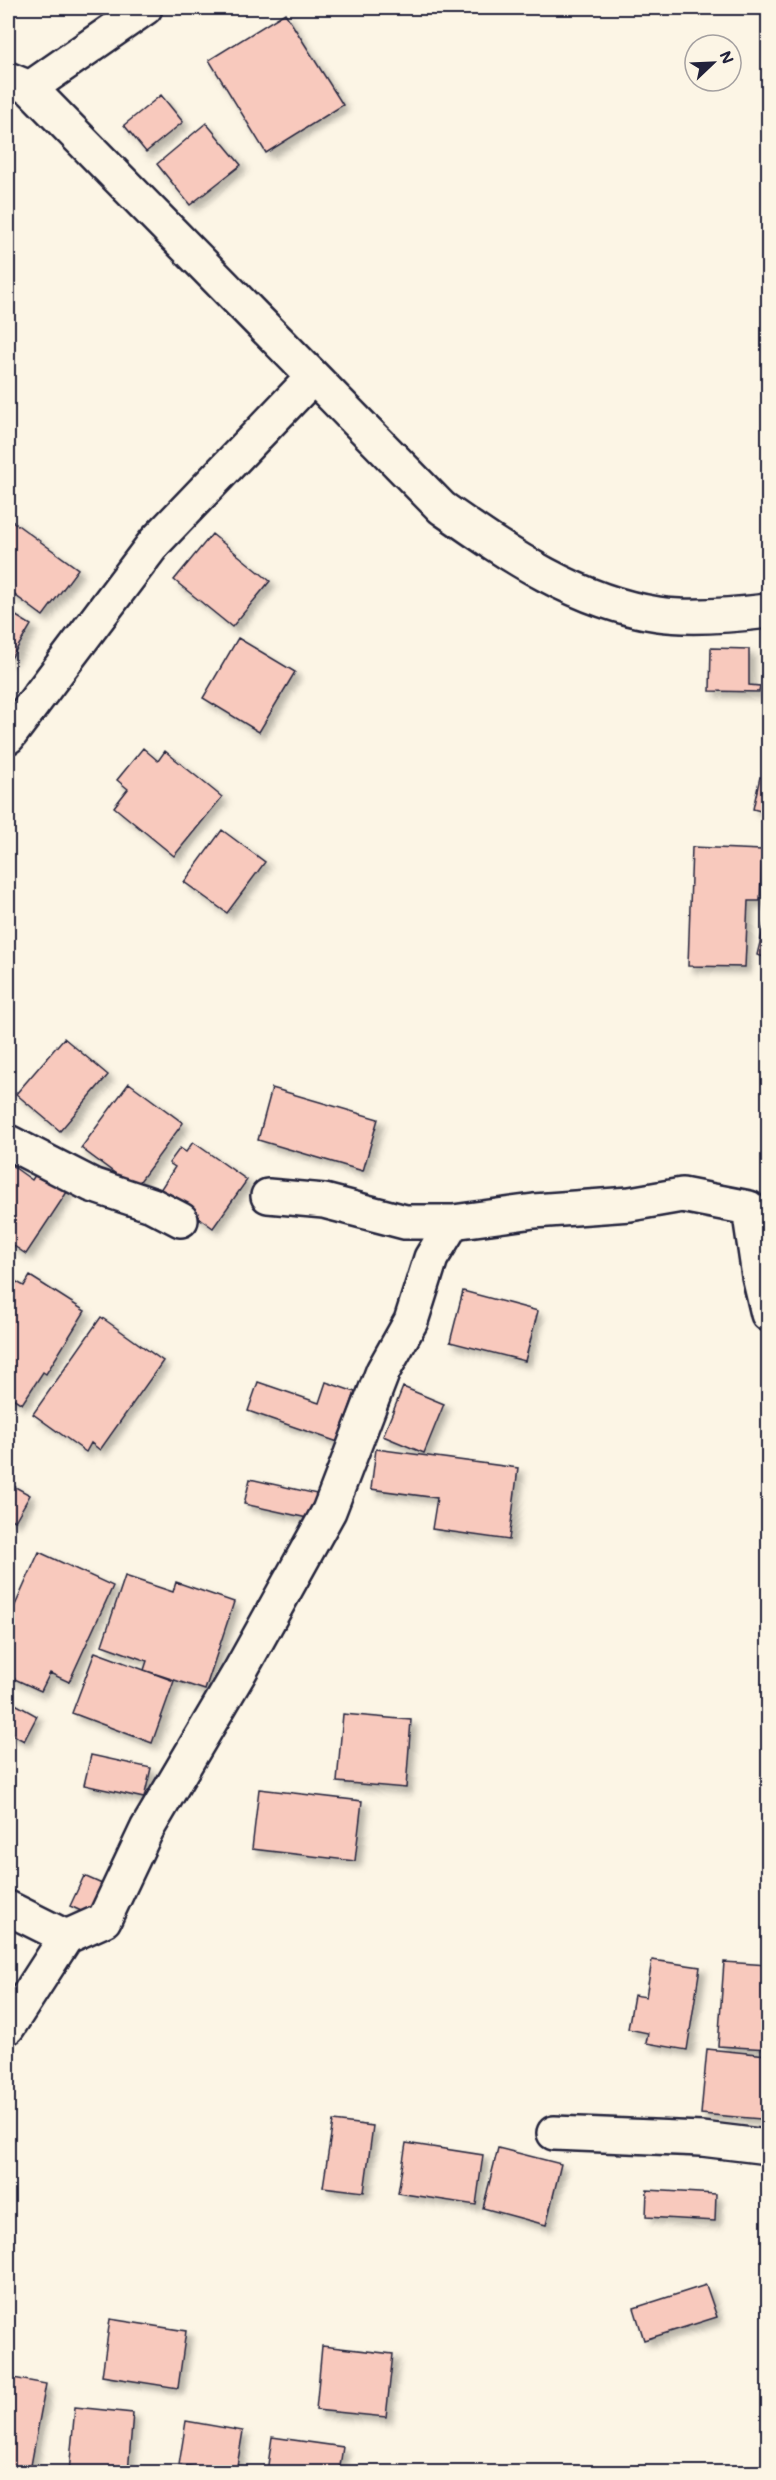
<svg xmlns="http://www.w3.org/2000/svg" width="776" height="2480" viewBox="0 0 776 2480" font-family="Mali,sans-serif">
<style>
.building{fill:#f8c9bd;stroke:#22223b;stroke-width:1.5;filter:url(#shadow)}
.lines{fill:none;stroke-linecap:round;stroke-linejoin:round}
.street-casing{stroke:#22223b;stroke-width:38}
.street{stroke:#fcf5e5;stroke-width:33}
</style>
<defs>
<filter id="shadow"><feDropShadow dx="5.5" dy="5.5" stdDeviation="3" flood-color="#0004"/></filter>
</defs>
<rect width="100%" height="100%" fill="#fcf5e5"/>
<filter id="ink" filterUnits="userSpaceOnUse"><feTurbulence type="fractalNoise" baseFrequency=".0167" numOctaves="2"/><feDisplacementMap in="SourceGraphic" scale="12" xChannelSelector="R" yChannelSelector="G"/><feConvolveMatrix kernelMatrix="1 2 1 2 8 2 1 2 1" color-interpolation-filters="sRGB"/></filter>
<g filter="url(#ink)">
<!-- building -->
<path class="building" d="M285 13 343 105 266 153 209 60Z
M161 95 183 122 146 152 124 125Z
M206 123 241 165 190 205 157 164Z
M8 518 78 569 43 616 8 590Z
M212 534 270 581 232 627 174 580Z
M8 611 31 625 10 660 8 659Z
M238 638 295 672 259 732 203 698Z
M711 648 749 649V685L760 686 759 692 710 691Z
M143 748 158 761 165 751 222 797 174 856 114 807 128 789 117 780Z
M760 777 768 779V813L753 809Z
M222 830 265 862 227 913 184 882Z
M692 847 762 850 760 901H748L745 967 688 966Z
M768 909V958L757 955Z
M64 1038 108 1075 60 1131 16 1094Z
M129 1083 183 1123 135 1188 81 1148Z
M272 1088 378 1119 363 1171 258 1140Z
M193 1142 247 1180 213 1228 160 1190 175 1167 169 1163 180 1148 186 1152Z
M8 1163 32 1180 39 1169 69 1189 26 1254 8 1242Z
M30 1276 85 1311 46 1374 43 1372 22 1404 8 1395V1293L15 1281 24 1286Z
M463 1291 538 1311 525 1361 450 1342Z
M101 1317 163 1361 100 1450 91 1443 86 1452 33 1414Z
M258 1382 319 1403 326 1382 355 1392 338 1442 248 1411Z
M403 1387 444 1404 424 1453 383 1436Z
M376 1449 518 1468 509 1540 432 1529 437 1498 371 1489Z
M250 1479 317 1494 312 1519 244 1504Z
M8 1483 30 1495 15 1521 8 1517Z
M39 1552 113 1586 69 1682 50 1673 41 1691 8 1676V1621Z
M125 1576 173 1592 176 1582 234 1602 205 1690 144 1670 147 1661 102 1645Z
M95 1652 174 1681 152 1743 72 1713Z
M8 1700 37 1716 24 1741 8 1732Z
M343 1714 411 1720 406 1788 337 1782Z
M91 1755 151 1768 144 1798 84 1785Z
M259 1789 362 1801 355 1861 252 1849Z
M84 1876 111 1888 97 1918 70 1906Z
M652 1960 700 1967 687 2050 646 2043 648 2033 628 2029 634 1995 646 1997Z
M724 1962 768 1965V2049L718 2046Z
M707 2049 767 2055 761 2119 701 2114Z
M333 2121 373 2126 364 2192 323 2187Z
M406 2143 483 2155 476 2205 398 2193Z
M498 2148 561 2164 546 2225 483 2208Z
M647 2190 716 2194 715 2221 646 2217Z
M706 2285 717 2317 644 2340 634 2308Z
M110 2319 186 2331 178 2388 102 2376Z
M322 2346 393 2354 386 2417 316 2410Z
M8 2377 46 2384 30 2471 8 2467Z
M75 2407 133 2413 128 2472H69Z
M186 2421 243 2431 236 2472 179 2465Z
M272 2437 343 2447 339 2472H267Z
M615 2469 616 2472H577Z"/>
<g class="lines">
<!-- street casing -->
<g class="street-casing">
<path id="street" d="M8 79 30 88 442 508C508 554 576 602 658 614 692 619 735 615 768 611
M30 88 145 8
M8 737 155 542 313 377
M8 1142 92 1185 152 1205 181 1220
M268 1196 324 1201 405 1222H453
M8 1908 66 1937
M8 2027 66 1937 104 1920 147 1829 239 1673 329 1511 383 1371 411 1321 431 1258 453 1222 534 1211 630 1204 682 1195 749 1208 759 1276 768 1314
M554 2133 702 2139 768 2147"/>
</g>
<!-- street -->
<use href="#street" class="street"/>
</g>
</g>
<!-- margin -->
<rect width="776" height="2480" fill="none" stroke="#fcf5e5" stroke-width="30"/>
<rect x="15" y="15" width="746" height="2450" fill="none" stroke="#22223b" stroke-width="2" filter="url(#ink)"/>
<!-- north arrow -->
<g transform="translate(713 63) rotate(67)"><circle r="28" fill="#fcf5e5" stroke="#a5a1a1" stroke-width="1.5"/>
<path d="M0-4.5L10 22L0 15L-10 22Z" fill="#22223b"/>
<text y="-9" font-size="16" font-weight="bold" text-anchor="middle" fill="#22223b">N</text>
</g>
</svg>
